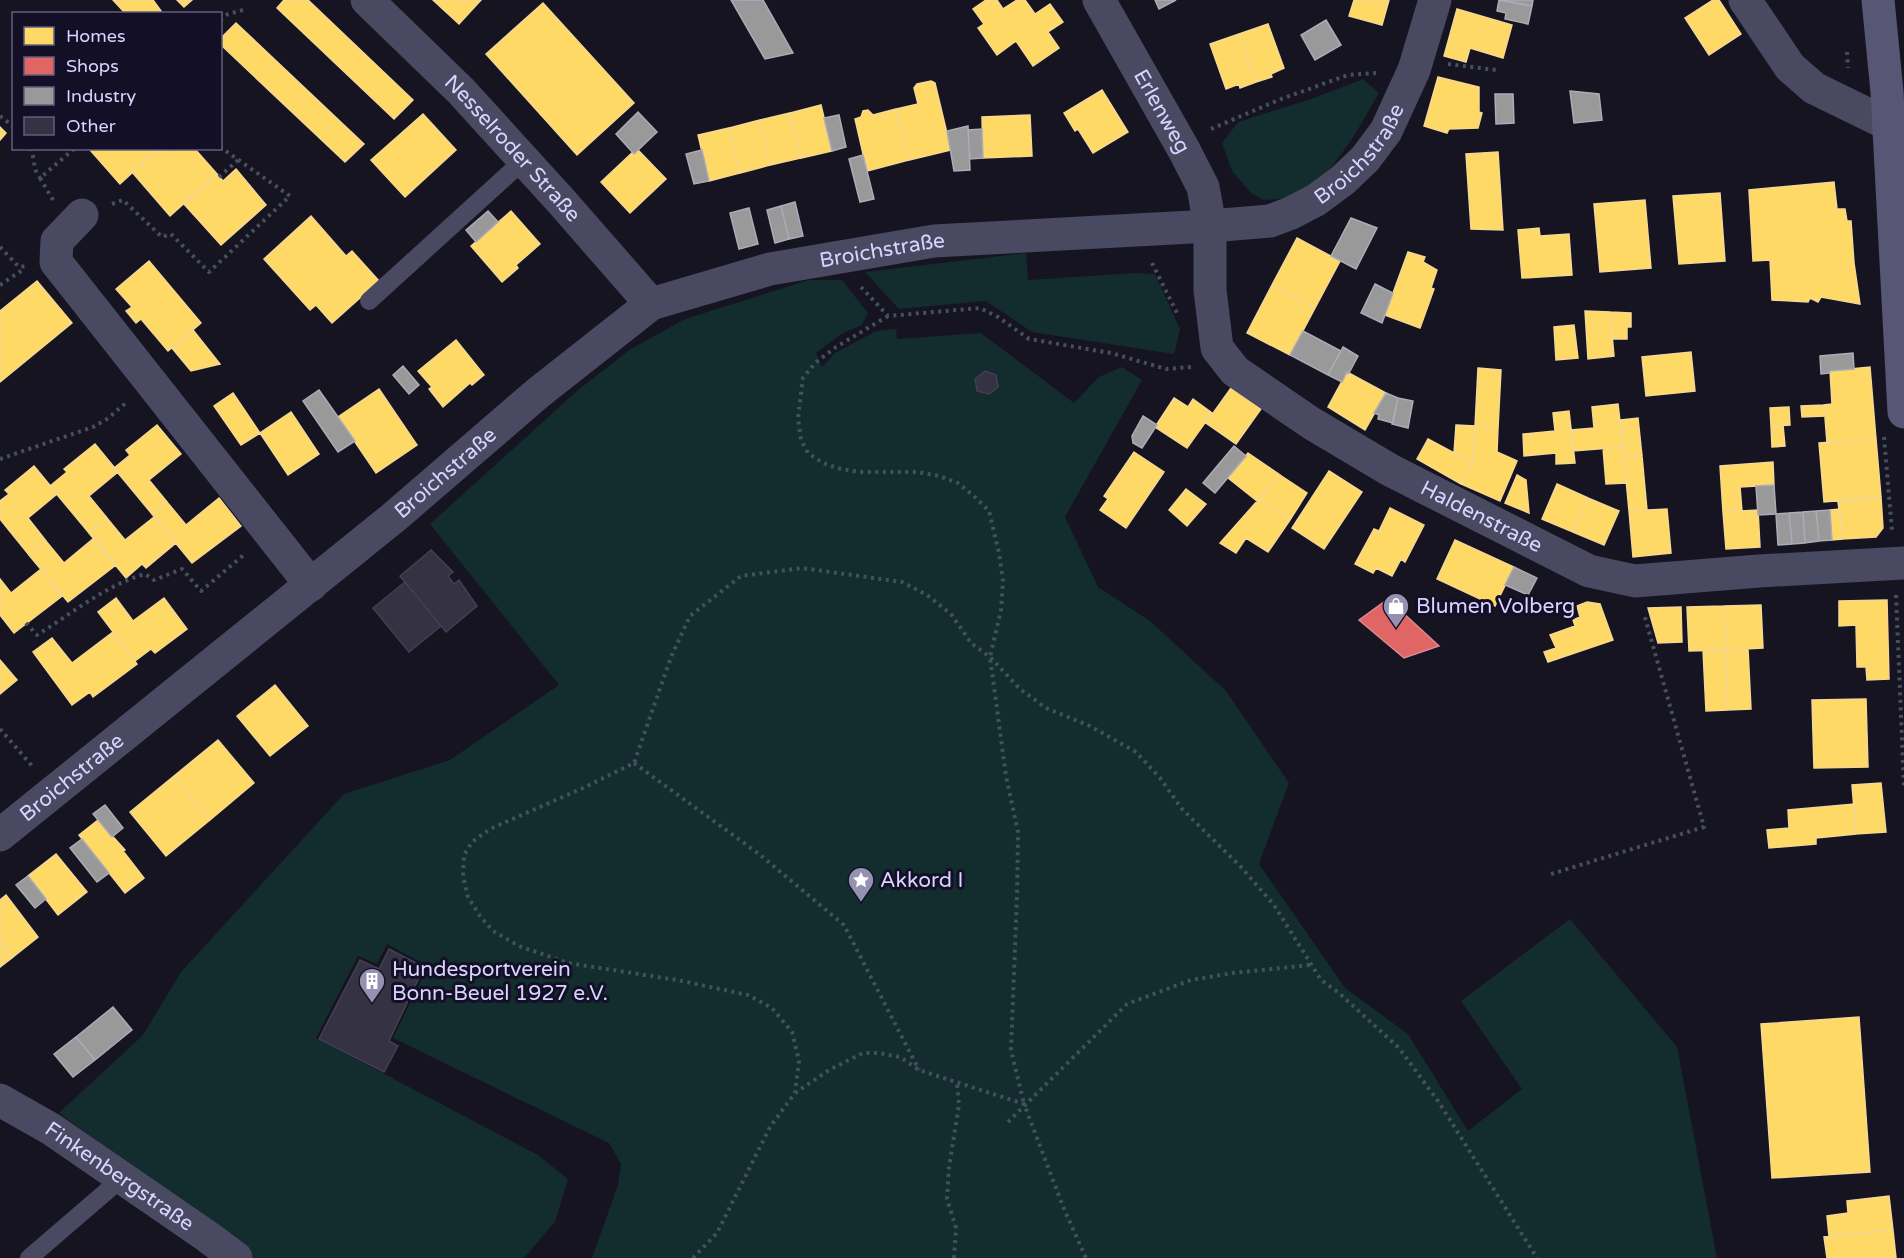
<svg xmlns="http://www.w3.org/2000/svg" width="1904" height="1258" viewBox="0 0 1904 1258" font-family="'Varela Round',sans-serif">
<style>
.green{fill:#132c2d}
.homes{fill:#ffd966;stroke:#f4d894;stroke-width:1.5}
.shops{fill:#e06666;stroke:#de8794;stroke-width:1.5}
.industry{fill:#999;stroke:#acabb8;stroke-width:1.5}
.building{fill:#343243;stroke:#433f54;stroke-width:1.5}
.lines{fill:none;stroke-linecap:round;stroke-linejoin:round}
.path{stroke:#44505f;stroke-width:4;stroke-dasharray:3 4.5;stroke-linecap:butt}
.service{stroke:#4a4962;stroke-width:18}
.minor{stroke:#4a4962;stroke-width:33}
.secondary{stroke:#575674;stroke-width:33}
.labels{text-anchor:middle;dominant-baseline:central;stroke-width:6;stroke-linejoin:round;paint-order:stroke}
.street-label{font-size:21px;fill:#d9d4ff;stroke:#130f26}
.poi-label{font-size:21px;fill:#d9d4ff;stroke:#130f26;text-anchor:start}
</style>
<rect width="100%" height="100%" fill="#161421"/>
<!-- green -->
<path class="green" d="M1363 79 1379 93 1354 136 1321 182 1288 198 1264 200 1251 193 1232 171 1222 143 1238 122 1314 98Z
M1026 253 1028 280 1135 273 1155 274 1180 329 1174 354 1032 332 986 301 899 309 865 272Z
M809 280H842L868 313 862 325 843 333 816 353 822 367 835 353 876 331 896 329 897 339 981 333 1074 403 1099 377 1122 367 1142 380 1065 517 1098 587 1150 621 1226 691 1289 783 1259 864 1345 988 1408 1034 1468 1131 1522 1089 1461 1001 1570 919 1677 1047 1717 1258H592L618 1185 621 1164 609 1143 393 1038 428 966 387 944 377 964 358 956 316 1038 538 1155 568 1179 555 1222 524 1258H253L213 1226 59 1113 143 1035 181 972 344 794 450 760 559 685 430 524 578 390 631 349 685 319Z"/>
<!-- homes -->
<path class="homes" d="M113 0H153L161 11 158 14H126Z
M177 0H192L184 7Z
M284 0H308L413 100 394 119 277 8Z
M433 0H481L459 24Z
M986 0H997L1003 9 1017 0H1025L1035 14 1050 4 1063 22 1048 32 1059 48 1033 66 1016 41 997 55 978 28 984 24 973 9Z
M1354 0H1389L1382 25 1349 16Z
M1713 0H1719L1741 34 1709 55 1685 18Z
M543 3 634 103 577 155 486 54Z
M1457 9 1512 25 1503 58 1470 48 1466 62 1444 56Z
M236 23 364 144 345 162 220 44V39Z
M1268 24 1284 68 1271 74 1272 77 1256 82 1239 34Z
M1239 34 1256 82 1240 88 1239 84 1226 89 1210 44Z
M1438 77 1479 87V112L1482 113 1478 128 1449 129 1447 133 1424 126Z
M931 81 935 83 951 150 909 160 896 109 918 104 914 88 917 84Z
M1102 90 1128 132 1093 153 1078 129 1075 131 1064 113Z
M821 105 832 151 801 158 790 113Z
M896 109 909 160 867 171 855 119 861 117 863 111 868 110 873 115Z
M790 113 801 158 770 165 760 120Z
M423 114 456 150 405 197 371 160Z
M1030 115 1032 156 983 158 982 117Z
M760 120 770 165 740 173 729 128Z
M0 127 6 133 0 140Z
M729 128 740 173 709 181 698 135Z
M91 148H159L120 184 90 150Z
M159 148H170L173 152 177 148H194L217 174 170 216 132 172Z
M638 150 666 179 630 213 601 182 633 152 634 154Z
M1498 152 1503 230 1471 229 1466 154Z
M236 169 266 205 221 245 184 204 217 174 223 181Z
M1834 182 1837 209H1845L1847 221H1851L1854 263 1860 304 1821 297 1818 302 1810 298 1808 302 1772 300 1770 260 1753 261 1749 190Z
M1720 193 1725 261 1679 264 1673 196Z
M1645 200 1651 268 1600 272 1594 204Z
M511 211 540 244 516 265 518 268 502 282 471 246Z
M311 216 346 256 352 251 379 281 332 323 316 305 310 310 264 259Z
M1539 228 1540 236 1569 234 1572 275 1522 278 1518 230Z
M1297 238 1340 261 1315 308 1272 285Z
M1408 252 1425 257 1423 262 1437 270 1431 288 1434 289 1420 328 1385 315Z
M149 261 201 323 168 351 141 319 136 323 126 311 132 307 116 289Z
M37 281 72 323 0 382V311Z
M1272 285 1315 308 1290 355 1247 333Z
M1585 311 1610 312 1614 356 1588 359Z
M1610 312 1631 313V327H1627V339H1612Z
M1574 325 1578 358 1556 360 1554 327Z
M193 330 220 364 191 371 172 348Z
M456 340 484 375 472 385 470 383 443 407 429 389 432 387 418 371Z
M1691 352 1695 391 1646 396 1642 357Z
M1870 367 1876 439 1827 443 1824 405 1832 404 1830 371Z
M1478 368 1501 370 1498 428 1475 426Z
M1347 372 1386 393 1365 430 1328 407Z
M1231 388 1261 409 1236 444 1206 423Z
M379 389 417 445 376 473 338 417Z
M233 393 260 433 241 445 214 406Z
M1174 398 1188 407 1193 399 1212 413 1187 448 1155 427Z
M1618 404 1623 447 1573 451 1571 430 1594 428 1592 407Z
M1824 405 1825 416 1802 417 1801 406Z
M1789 407 1790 425 1771 426 1770 408Z
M1569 411 1575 463 1556 464V453L1524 456 1523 434 1555 431 1553 413Z
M291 412 319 454 288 475 260 433Z
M1638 418 1642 456 1624 458 1621 420Z
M157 425 181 454 149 480 167 502 152 514 114 468 130 455 126 450Z
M1456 425 1475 426 1473 463 1454 453Z
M1783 425 1785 446 1772 447 1771 426Z
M1475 426 1498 428 1497 452 1517 461 1500 501 1461 484 1473 463Z
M1428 439 1473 463 1461 484 1417 459Z
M1876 439 1881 497 1824 502 1819 443Z
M95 444 118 472 89 496 107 518 89 533 50 486 67 472 64 469Z
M1623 447 1626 483 1606 484 1603 448Z
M1134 452 1164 472 1126 528 1100 510 1108 499 1104 496Z
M1248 453 1280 475 1257 501 1228 478Z
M1642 456 1647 510 1629 511 1624 458Z
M1773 462 1774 485 1740 487 1742 511 1723 512 1720 466Z
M34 466 57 494 28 518 46 541 29 555 0 519V501L9 494 5 490Z
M1329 471 1362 492 1324 549 1292 528Z
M1280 475 1307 493 1290 520 1259 499Z
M1517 475 1526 480 1529 513 1505 503Z
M1557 484 1588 498 1573 532 1542 519Z
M1186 489 1206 504 1187 526 1169 510Z
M1881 497 1883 528 1876 537 1843 539 1838 502Z
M219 498 241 526 192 563 152 514 167 502 186 525Z
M1588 498 1619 511 1604 545 1573 532Z
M1259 499 1290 520 1268 552 1246 538 1236 553 1220 543Z
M1390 508 1424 525 1405 562 1401 559 1392 576 1376 568 1373 573 1355 564 1374 529 1379 531Z
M1667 509 1671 553 1633 557 1629 511Z
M1840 509 1843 539 1832 540 1830 510Z
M1758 510 1760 547 1726 549 1723 512Z
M154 517 176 543 146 568 142 564 126 578 89 533 107 518 125 540Z
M94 538 116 565 68 602 29 555 46 541 64 563Z
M1455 540 1514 567 1495 606 1437 579Z
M41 569 62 596 14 633 0 615V579L11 593Z
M116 598 133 621 164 598 187 629 155 653 151 649 135 661 98 612Z
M1887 600 1889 679 1867 680 1866 667H1857L1856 625 1839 626V601Z
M1587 602 1600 604 1613 640 1548 662 1544 652 1556 648 1550 635 1575 626 1573 620 1580 617 1577 606Z
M1761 605 1763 648 1726 650 1724 606Z
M1724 606 1726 650 1689 651 1687 607Z
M1681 607 1682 642 1658 643 1648 608Z
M113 632 137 664 93 697 90 692 72 705 33 652 52 638 72 663Z
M1748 649 1751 709 1728 710 1726 650Z
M1703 650H1726L1728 710 1706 711Z
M0 660 17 680 0 694Z
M275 685 308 726 270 756 237 716Z
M1866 699 1868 767 1814 768 1812 700Z
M218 740 254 783 210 820 174 776Z
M174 776 210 820 166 856 130 812Z
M1881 783 1886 832 1856 834 1852 785Z
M1854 804 1856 834 1816 838V844L1769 848 1767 830 1789 828 1788 810Z
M98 820 125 850 123 851 144 878 125 893 79 835Z
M56 854 87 892 58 915 28 876Z
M6 895 38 937 13 957 0 940V900Z
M0 940 13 957 0 967Z
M1859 1017 1870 1172 1772 1178 1761 1024Z
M1889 1196 1893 1230 1829 1236 1827 1216 1848 1213 1847 1201Z
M1893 1230 1896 1258H1827L1824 1237Z"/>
<!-- shops -->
<path class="shops" d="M1388 599 1439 646 1404 658 1359 620Z"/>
<!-- industry -->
<path class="industry" d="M731 0H763L793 53 765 59Z
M1155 0H1176L1159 9Z
M1499 0 1532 6 1528 24 1505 19 1506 13 1497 11Z
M1500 0H1533L1532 6Z
M1326 20 1341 45 1315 60 1301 35Z
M1570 91 1599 94 1602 120 1574 123Z
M1495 94H1513L1514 123 1496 124Z
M638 112 657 132 634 154 616 134Z
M839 115 846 147 832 151 824 118Z
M968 126 970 170 954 171 947 131Z
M982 129 983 158 970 159 968 130Z
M702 150 709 181 694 184 686 154Z
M863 155 874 199 860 202 849 159Z
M795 202 803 236 789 239 781 206Z
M781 206 789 239 775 243 767 210Z
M749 208 758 244 739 249 730 213Z
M488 211 498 222 476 242 466 230Z
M1351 218 1377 228 1356 269 1331 256Z
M1375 284 1393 293 1382 323 1361 313Z
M1303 331 1341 351 1328 375 1290 355Z
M1343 347 1358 356 1349 373 1347 372 1342 382 1328 375Z
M1853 353 1854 369 1830 371 1829 373 1821 374 1820 356Z
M403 366 419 385 409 394 393 375Z
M319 390 355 441 338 452 303 401Z
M1386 393 1398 398 1393 423 1378 419 1379 415 1374 413Z
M1398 398 1413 401 1408 428 1392 424Z
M1143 416 1157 425 1142 448 1133 443 1132 436Z
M1234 446 1246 456 1215 493 1203 483Z
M1774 485 1776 514 1758 515 1756 486Z
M1830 510 1832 540 1819 541 1816 511Z
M1816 511 1819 541 1805 543 1803 512Z
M1803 512 1805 543 1792 544 1789 513Z
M1789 513 1792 544 1778 545 1776 514Z
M1514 567 1537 578 1528 595 1505 585Z
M105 805 123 828 112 837 93 814Z
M82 839 109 873 97 882 70 848Z
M28 876 46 899 35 908 16 885Z
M113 1007 132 1030 95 1060 76 1037Z
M76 1037 95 1060 73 1077 54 1054Z"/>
<!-- building -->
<path class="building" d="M985 371 996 375 998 387 989 394 977 391 975 379Z
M431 550 453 572 448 576 454 584 459 580 477 606 446 632 400 576Z
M405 582 441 626 409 652 373 608Z
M389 949 424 967 389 1041 398 1046 384 1072 319 1039 360 960 379 969Z"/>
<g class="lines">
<!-- path -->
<path class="path" d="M220 20 228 14 247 9
M1847 52 1848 68
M1448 64 1496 70
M0 116 14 127
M1211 129 1281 99 1348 75 1376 73
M30 148C36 160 32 168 40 178
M219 177 238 160
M53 200 40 178 75 148
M112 204 123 200 162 237 171 234 209 272 290 196 220 147
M0 247 19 267 26 266
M1152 263 1178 315
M0 285 24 269
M861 287 888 316 980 308 998 317 1029 339 1111 353 1166 369 1191 367
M888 316 836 347 815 363 803 378 798 418 801 440 808 453 823 463 837 468 858 472H918L939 476 958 483 974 496 989 511 999 553 1003 581 1001 610 990 657 1006 776 1018 832 1017 896 1011 1050 1024 1104
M1884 437 1892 531
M0 459 93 427 107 419 127 402
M1896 595 1904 788
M26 623 37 635C71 614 106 585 145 574L154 580 182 569 201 591 246 553
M0 729 33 767
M634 763 759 854 844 925 919 1070
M1551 874 1704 827 1644 614
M795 1093 829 1070 863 1053H879L900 1057 919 1070 1024 1104 1064 1209 1086 1258
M1008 1122 1127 1004 1191 980 1233 973 1310 965
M693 1258 717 1233 770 1127 795 1093 799 1061 792 1032 772 1008 748 995 677 980 568 963 519 946 493 931 480 916 468 897 463 876 464 855 472 842 490 829 583 788 634 763 671 657 690 616 741 576 802 568 902 582 927 595 951 614 971 643 990 657 1020 689 1046 708 1090 726 1136 752 1160 778 1182 809 1240 866 1274 905 1321 980 1339 993 1399 1048 1438 1101 1537 1258
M954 1258 956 1228 947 1199 949 1167 959 1105 957 1083"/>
<!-- service -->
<path class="service" d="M369 301 524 160
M29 1258 122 1178"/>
<!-- minor -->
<g class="minor">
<path id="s1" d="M367 0 461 91 562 202 651 304"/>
<path id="s2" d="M1099 0 1184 150 1203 187 1210 226V290L1217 348 1235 371 1311 423 1390 470 1589 571 1635 581 1759 571 1904 563"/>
<path d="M1745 0 1790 67 1814 88 1904 132"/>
<path d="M82 215 57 241 56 262 311 585"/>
<path id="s3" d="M0 835 393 518 538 393 651 304 770 269 934 241 1210 226 1270 221 1291 213 1316 200 1343 180 1365 159 1386 131 1414 70 1435 0"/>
<path id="s4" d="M0 1100 51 1129 208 1237 236 1258"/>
</g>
<!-- secondary -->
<path class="secondary" d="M1878 0 1887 92 1904 412"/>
</g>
<!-- icons -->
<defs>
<g id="shop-pin" transform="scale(1.35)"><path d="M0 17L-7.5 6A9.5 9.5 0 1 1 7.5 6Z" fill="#9591b1" stroke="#130f26"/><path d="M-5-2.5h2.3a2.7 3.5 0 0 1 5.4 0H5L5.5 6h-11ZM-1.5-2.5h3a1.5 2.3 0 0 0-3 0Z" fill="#fff"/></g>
<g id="sight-pin" transform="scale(1.35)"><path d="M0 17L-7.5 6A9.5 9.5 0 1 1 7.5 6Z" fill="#9591b1" stroke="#130f26"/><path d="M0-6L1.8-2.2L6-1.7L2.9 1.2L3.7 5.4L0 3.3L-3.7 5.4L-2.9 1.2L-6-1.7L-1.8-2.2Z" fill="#fff"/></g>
<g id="building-pin" transform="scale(1.35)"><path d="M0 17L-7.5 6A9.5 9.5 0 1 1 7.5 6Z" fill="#9591b1" stroke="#130f26"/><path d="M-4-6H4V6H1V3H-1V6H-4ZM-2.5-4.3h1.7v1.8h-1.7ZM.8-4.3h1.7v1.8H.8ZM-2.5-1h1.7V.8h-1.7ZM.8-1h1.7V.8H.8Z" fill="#fff"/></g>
</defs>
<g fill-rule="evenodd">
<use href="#shop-pin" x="1396" y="606"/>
<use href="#sight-pin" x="861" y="880"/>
<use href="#building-pin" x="372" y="981"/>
</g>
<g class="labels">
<!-- street labels -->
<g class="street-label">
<text stroke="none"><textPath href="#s2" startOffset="128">Erlenweg</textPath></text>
<text stroke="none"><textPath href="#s1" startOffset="208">Nesselroder Straße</textPath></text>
<text stroke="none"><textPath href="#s3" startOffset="1582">Broichstraße</textPath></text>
<text stroke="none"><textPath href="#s3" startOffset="1078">Broichstraße</textPath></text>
<text stroke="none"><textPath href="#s3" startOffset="574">Broichstraße</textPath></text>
<text stroke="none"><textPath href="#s2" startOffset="692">Haldenstraße</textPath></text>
<text stroke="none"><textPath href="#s3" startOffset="92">Broichstraße</textPath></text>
<text stroke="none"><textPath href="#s4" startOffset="142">Finkenbergstraße</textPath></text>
</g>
<!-- poi labels -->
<g class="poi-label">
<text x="1416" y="606">Blumen Volberg</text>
<text x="880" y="880">Akkord I</text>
<text x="392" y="969">Hundesportverein<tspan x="392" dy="24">Bonn-Beuel 1927 e.V.</tspan></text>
</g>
</g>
<!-- legend -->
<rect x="12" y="12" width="210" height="138" fill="#130f26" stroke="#625e7d" stroke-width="1.5"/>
<rect x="24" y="27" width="30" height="18" fill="#ffd966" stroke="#625e7d" stroke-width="1.5"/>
<text x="66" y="42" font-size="18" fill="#d9d4ff">Homes</text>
<rect x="24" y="57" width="30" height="18" fill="#e06666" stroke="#625e7d" stroke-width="1.5"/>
<text x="66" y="72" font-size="18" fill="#d9d4ff">Shops</text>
<rect x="24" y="87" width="30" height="18" fill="#999999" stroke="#625e7d" stroke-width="1.5"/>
<text x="66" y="102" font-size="18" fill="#d9d4ff">Industry</text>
<rect x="24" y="117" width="30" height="18" fill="#343243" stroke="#625e7d" stroke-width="1.5"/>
<text x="66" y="132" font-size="18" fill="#d9d4ff">Other</text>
</svg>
